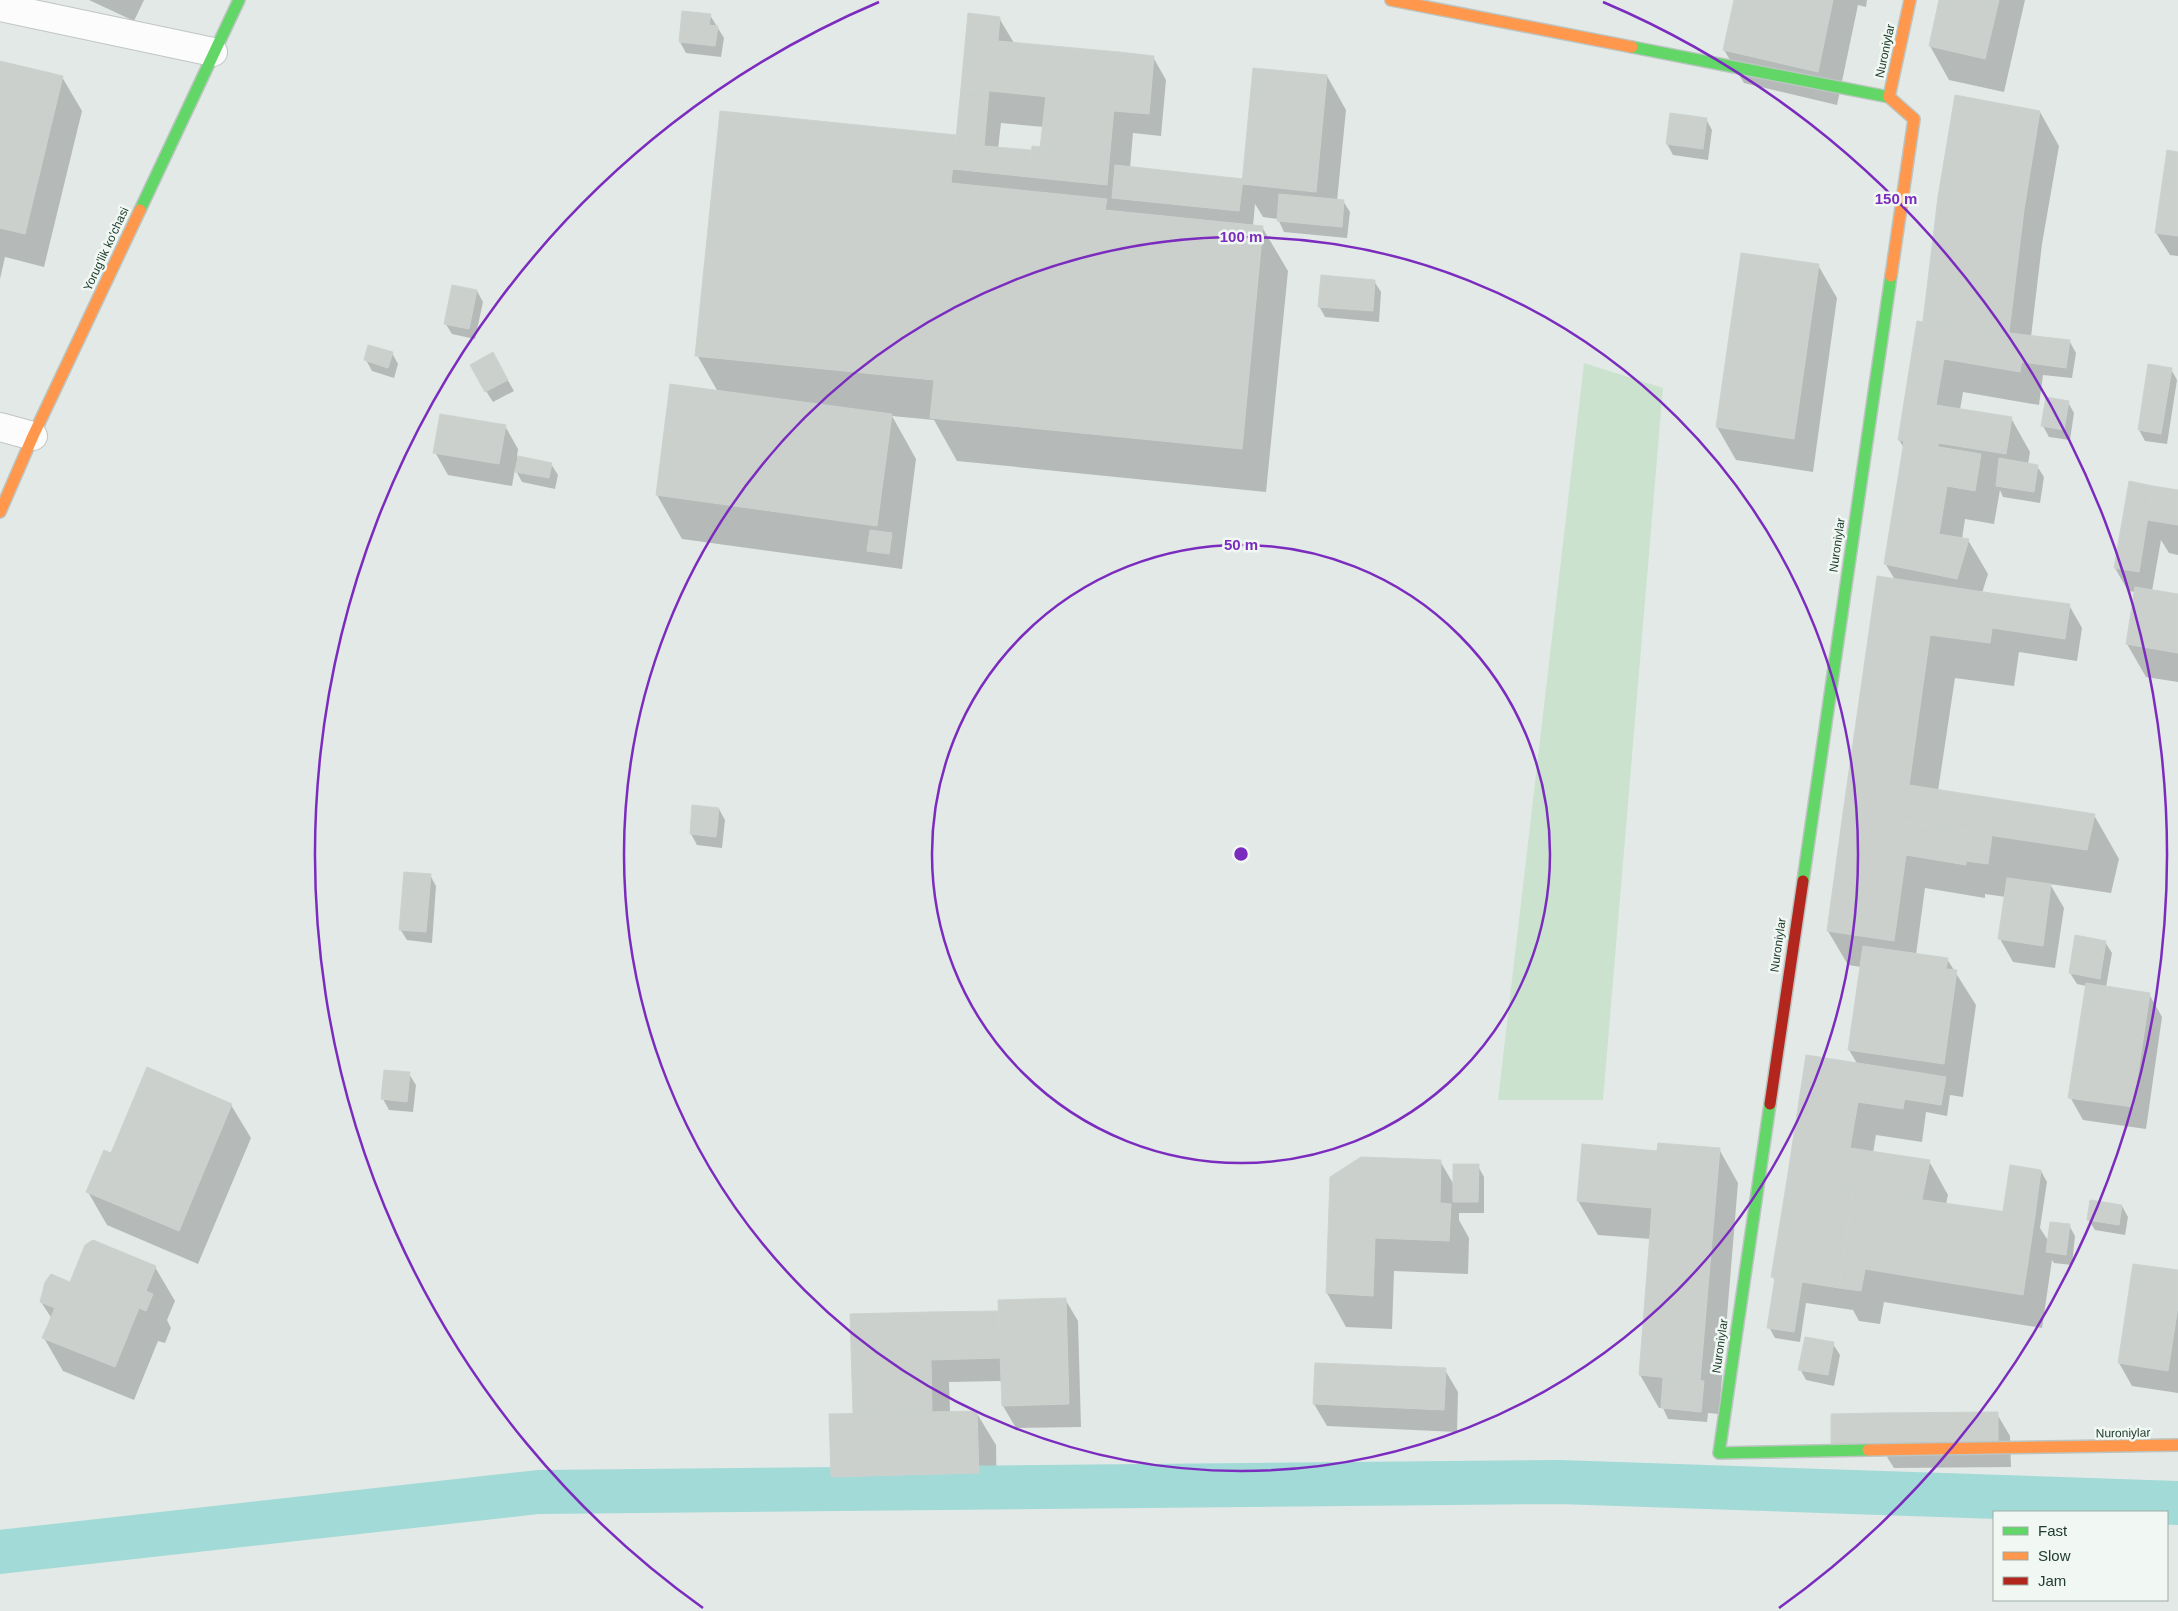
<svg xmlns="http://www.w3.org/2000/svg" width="2178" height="1611" viewBox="0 0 2178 1611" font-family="Helvetica,sans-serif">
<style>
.green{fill:#cbe3ce}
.shadow{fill:#0003;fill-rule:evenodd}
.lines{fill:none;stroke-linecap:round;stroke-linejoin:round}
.canal{stroke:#a1dad7;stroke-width:44}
.building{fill:#cbd0cd;stroke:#ccd2cf}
.street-casing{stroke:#c0c6c3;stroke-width:30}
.fast-casing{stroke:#bcc5c1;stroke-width:14}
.slow-casing{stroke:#bcc5c1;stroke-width:14}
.jam-casing{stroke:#bcc5c1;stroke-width:14}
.street{stroke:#fbfcfb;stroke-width:28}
.fast{stroke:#63d668;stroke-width:11}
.slow{stroke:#ff974d;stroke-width:11}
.jam{stroke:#b3261e;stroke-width:11}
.ring{fill:none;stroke:#7b2cbf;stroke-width:2.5}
.labels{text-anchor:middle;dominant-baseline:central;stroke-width:5;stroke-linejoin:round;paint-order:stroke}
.street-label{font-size:12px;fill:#203d30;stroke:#f1f8f3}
.centre{fill:#7b2cbf;stroke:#f1f8f3;stroke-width:2.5}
.ring-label{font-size:15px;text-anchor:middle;font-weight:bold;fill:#7b2cbf;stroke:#f1f8f3;stroke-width:5;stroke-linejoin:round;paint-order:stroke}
</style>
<rect width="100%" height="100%" fill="#e3e9e6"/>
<!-- green -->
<path class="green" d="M1584 363 1663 388 1603 1100H1498Z"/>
<!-- shadow -->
<path class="shadow" d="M89 0H144L134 21Z
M1736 0H1867L1866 7 1858 5 1837 105 1744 83 1724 50Z
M1940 0H2025L2004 92 1949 80 1930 46Z
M710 15 724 38 721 57 686 53 680 42Z
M999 18 1014 43 1119 54 1121 57H1153L1166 80 1161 136 1133 133 1130 168 1244 180 1327 76 1346 110 1337 201H1343L1350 212 1347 238 1284 232 1278 219 1263 217 1255 204 1253 226 1262 227 1288 271 1266 492 957 461 934 420 892 416 916 459 902 569 682 539 657 495 671 386 718 392 697 355 955 136 957 140ZM1001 123 1044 127 1042 148 1032 155 1030 152 998 149Z
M0 62 62 77 82 111 44 267 5 257 0 279Z
M2040 112 2059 146 2042 244 2031 337 2070 342 2076 353 2072 378 2043 375 2039 405 1963 392 1960 410 2011 418 2030 452 2028 464 2037 466 2044 477 2040 503 2003 497 2000 490 1994 524 1965 519 1962 539 1968 540 1988 574 1982 593 2069 605 2082 628 2077 661 2019 652 2014 686 1955 678 1938 791 2094 815 2119 859 2111 893 2050 884 2064 908 2055 968 2013 962 2000 939 2006 897 1985 894V898L1925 888 1916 955 1947 959 1976 1005 1963 1097 1950 1095 1947 1116 1926 1112 1922 1142 1876 1135 1873 1153 1929 1161 1948 1195 1946 1204 2004 1212 2011 1167 2041 1171 2047 1182 2040 1228 2049 1242 2069 1225 2075 1236 2072 1265 2054 1263 2052 1260 2042 1328 1884 1302 1880 1324 1859 1321 1853 1310 1806 1303 1800 1342 1775 1338 1769 1327 1776 1282 1773 1277 1807 1057 1858 1065 1849 1050 1861 967 1848 965 1828 931 1895 580 1885 563 1904 448 1899 440 1924 323 1939 198Z
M1706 119 1712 130 1708 160 1673 155 1667 144Z
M2178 153V256L2170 255 2156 233Z
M1818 265 1837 298 1813 472 1736 460 1717 427Z
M1374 281 1381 292 1379 322 1325 317 1319 306Z
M477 291 483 302 475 339 452 334 445 323Z
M392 353 398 364 394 378 372 371 366 360Z
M499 365 514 391 493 402 486 391Z
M2171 369 2177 380 2167 444 2145 441 2139 430Z
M2068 402 2074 413 2070 440 2049 437 2043 426Z
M505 426 518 449 517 457 551 464 558 475 555 489 522 482 515 469 512 486 448 475 435 452Z
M2130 483 2178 491V555L2169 553 2161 540 2152 591 2178 596V682L2146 677 2127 644 2136 592 2128 591 2115 568Z
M719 809 725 820 722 848 697 845 691 834Z
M430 875 436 886 432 943 407 940 400 929Z
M2105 942 2112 953 2106 987 2149 994 2162 1017 2146 1129 2083 1120 2070 1097 2086 986 2077 984 2070 973Z
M409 1074 416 1085 413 1112 389 1110 383 1099Z
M231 1105 251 1138 198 1264 107 1225 88 1192 112 1155Z
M1719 1149 1738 1183 1719 1414 1708 1413 1707 1422 1668 1419 1663 1408H1659L1640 1375 1651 1239 1598 1235 1578 1201 1658 1152Z
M1440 1161 1454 1185 1478 1166 1484 1177V1213H1459V1220L1469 1238 1468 1274 1394 1271 1392 1329 1346 1327 1327 1293 1331 1178Z
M2122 1206 2128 1217 2125 1235 2095 1230 2088 1219Z
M155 1267 175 1301 167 1320 171 1328 165 1343 158 1341 134 1400 63 1371 44 1338 52 1319 41 1302 70 1284Z
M2178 1272V1393L2132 1386 2119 1363Z
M1065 1299 1078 1321 1081 1427 1016 1428 1003 1406 1002 1381 949 1382 950 1412H976L996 1445 997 1506 851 1510 832 1476 854 1415 852 1315 1000 1312Z
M1833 1344 1840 1355 1834 1386 1806 1380 1800 1369Z
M1445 1370 1458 1392 1457 1432 1327 1426 1314 1404Z
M1997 1414 2010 1436 2011 1467 1894 1468 1887 1457Z"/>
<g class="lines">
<!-- canal -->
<path class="canal" d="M0 1552 538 1492 1559 1482 2178 1503"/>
</g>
<!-- building -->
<path class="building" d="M1734 0H1833L1818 72 1723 50Z
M1939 0H1999L1985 59 1929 46Z
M682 11 711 14 709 25 718 26 715 46 679 42Z
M968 13 1000 17 998 41 1119 52 1107 185 1029 177 1032 146 1064 149 1069 99 961 88Z
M1119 52 1154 56 1149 114 1114 111Z
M0 61 63 76 25 234 0 228Z
M1253 68 1327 75 1316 192 1242 184Z
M961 88 989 90 984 146 1031 150 1029 177 953 169Z
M1955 95 2040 111 2024 210 1938 197Z
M1046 96 1069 99 1064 149 1040 148Z
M720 111 956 135 951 183 1107 199 1105 210 1263 226 1242 449 930 418 934 380 695 356Z
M1670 113 1707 118 1703 149 1666 144Z
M2167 150 2178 152V236L2155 233Z
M1115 165 1243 179 1239 211 1112 198Z
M1279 194 1344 200 1342 227 1277 221Z
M1938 197 2024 210 2009 332 1923 321Z
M1741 253 1819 264 1794 439 1716 427Z
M1321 275 1375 280 1373 311 1318 307Z
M452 285 477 290 469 329 444 324Z
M1917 321 2026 335 2020 372 1944 359 1936 405 2012 417 2006 454 1938 443V447L1898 440Z
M2026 335 2070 340 2066 368 2022 362Z
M368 345 393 352 388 368 364 360Z
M493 352 508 380 485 392 470 365Z
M2148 364 2172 368 2161 434 2138 430Z
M670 384 892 414 877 526 656 495Z
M2046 397 2069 401 2064 430 2041 426Z
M440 414 506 425 499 464 433 453Z
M1904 441 1981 454 1975 491 1947 486 1939 534 1969 539 1957 579 1884 564Z
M518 456 552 463 549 478 515 472Z
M1999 458 2038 465 2034 492 1996 486Z
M2129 481 2153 486 2139 572 2114 568Z
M2153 486 2178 490V525L2148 520Z
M870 530 892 533 889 554 867 551Z
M1877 576 1997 594 1990 643 1930 635 1909 785 2095 814 2087 850 1843 813Z
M2135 587 2178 594V653L2126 644Z
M1997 594 2070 604 2065 639 1992 628Z
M692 805 719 808 716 837 690 834Z
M1843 813 1992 835 1988 864 1966 861V865L1906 855 1894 941 1827 931Z
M404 872 431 874 426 932 399 930Z
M2007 878 2051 884 2043 946 1998 939Z
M2075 935 2106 941 2100 979 2069 973Z
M1863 946 1948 958 1946 969 1957 970 1944 1064 1848 1050Z
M2086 983 2150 993 2133 1107 2068 1098Z
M1806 1055 1909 1071 1903 1109 1858 1102 1850 1148 1930 1160 1922 1199 1787 1180Z
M147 1067 232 1104 179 1231 86 1192 104 1150 111 1153Z
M384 1070 410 1072 407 1102 381 1099Z
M1909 1071 1946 1077 1941 1105 1904 1099Z
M1658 1143 1720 1148 1700 1381 1639 1375 1652 1208 1577 1201 1582 1144 1657 1151Z
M1361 1157 1441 1160 1440 1203 1451 1204 1449 1241 1375 1238 1373 1296 1326 1293 1330 1177Z
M1453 1164H1479L1478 1202H1453Z
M2010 1165 2041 1170 2035 1216 2003 1211Z
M1787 1180 1853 1190 1839 1288 1771 1277Z
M1853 1190 2035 1216 2023 1295 1865 1269 1861 1291 1839 1288Z
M2090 1200 2122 1205 2119 1225 2087 1220Z
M2050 1222 2070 1224 2066 1255 2046 1252Z
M93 1240 156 1266 146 1291 153 1294 146 1311 139 1308 115 1367 42 1338 55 1308 40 1302 45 1282 51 1274 70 1282 85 1245Z
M2133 1264 2178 1270V1306L2168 1371 2118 1363Z
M1775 1278 1802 1282 1794 1332 1767 1328Z
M1066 1298 1069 1404 1002 1406 998 1300Z
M999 1311 1000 1358 931 1360 930 1312Z
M930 1312 932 1411 853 1413 850 1314Z
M1805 1337 1834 1342 1828 1375 1798 1370Z
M1315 1363 1446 1368 1444 1410 1313 1404Z
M1663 1378 1704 1381 1701 1412 1661 1408Z
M977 1411 979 1473 831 1477 829 1414Z
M1998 1412V1445L1880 1446 1879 1413Z
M1879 1413 1880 1446H1831V1414Z"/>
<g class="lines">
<!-- street casing -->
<g class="street-casing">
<path id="street" d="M0 7 213 52
M0 427 33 436"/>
</g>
<!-- fast casing -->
<g class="fast-casing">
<path id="fast" d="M1632 47 1889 97
M140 210 239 0
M1803 881 1891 276
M1770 1104 1719 1453 1868 1450"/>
</g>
<!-- slow casing -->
<g class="slow-casing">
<path id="slow" d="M1391 0 1632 47
M1891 276 1914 119 1889 97 1910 0
M0 512 33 436 140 210
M1868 1450 2178 1445"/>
</g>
<!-- jam casing -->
<g class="jam-casing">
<path id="jam" d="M1770 1104 1803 881"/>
</g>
<!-- street -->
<use href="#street" class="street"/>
<!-- fast -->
<use href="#fast" class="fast"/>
<!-- slow -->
<use href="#slow" class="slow"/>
<!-- jam -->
<use href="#jam" class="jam"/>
</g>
<!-- distance rings -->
<g class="ring">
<circle cx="1241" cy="854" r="309"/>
<circle cx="1241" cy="854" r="617"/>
<path d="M703 1608A926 926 0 0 1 879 2M1603 2A926 926 0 0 1 1779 1608"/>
</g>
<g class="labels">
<!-- street labels -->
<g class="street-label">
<text transform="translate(1885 51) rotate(-78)">Nuroniylar</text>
<text transform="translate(106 249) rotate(-65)">Yorug'lik ko'chasi</text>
<text transform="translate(1837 545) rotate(-82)">Nuroniylar</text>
<text transform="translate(1778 945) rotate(-82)">Nuroniylar</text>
<text transform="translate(1720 1346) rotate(-82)">Nuroniylar</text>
<text transform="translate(2123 1433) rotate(-1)">Nuroniylar</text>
</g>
</g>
<circle cx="1241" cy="854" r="8" class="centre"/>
<g class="ring-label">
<text x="1896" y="204">150 m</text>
<text x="1241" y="242">100 m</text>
<text x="1241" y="550">50 m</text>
</g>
<!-- legend -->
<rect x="1993" y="1511" width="175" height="90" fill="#f1f8f3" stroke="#9dada5"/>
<rect x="2003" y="1527" width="25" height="8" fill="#63d668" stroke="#9dada5"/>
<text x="2038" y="1536" font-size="15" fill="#203d30">Fast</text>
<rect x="2003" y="1552" width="25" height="8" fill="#ff974d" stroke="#9dada5"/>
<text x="2038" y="1561" font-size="15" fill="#203d30">Slow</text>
<rect x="2003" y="1577" width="25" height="8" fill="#b3261e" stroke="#9dada5"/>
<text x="2038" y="1586" font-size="15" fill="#203d30">Jam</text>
</svg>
